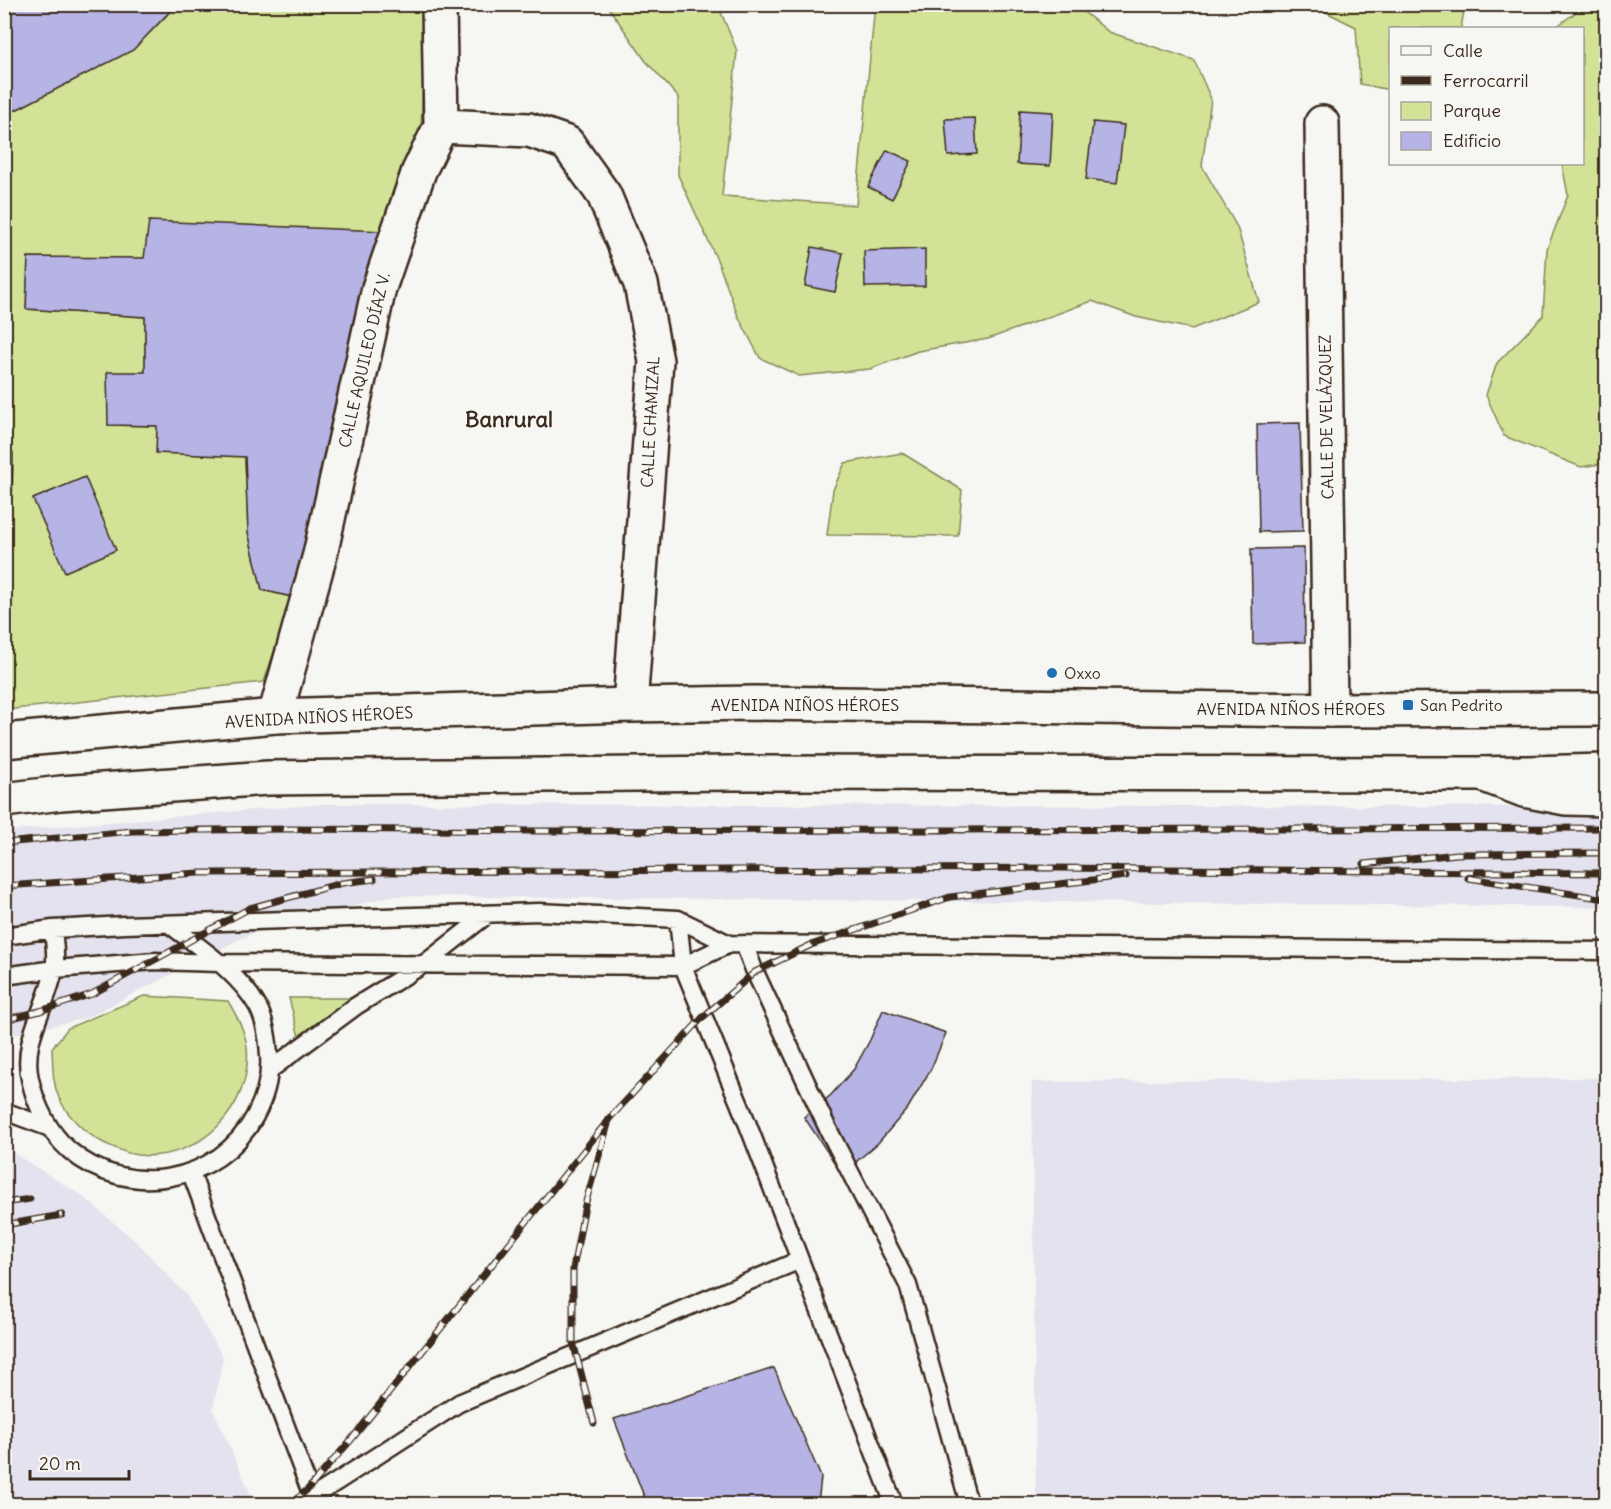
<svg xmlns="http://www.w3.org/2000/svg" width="1611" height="1509" viewBox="0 0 1611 1509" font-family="Delius,sans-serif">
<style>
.built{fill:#e3e2ee}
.green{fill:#d2e397;stroke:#86865a;stroke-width:1.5}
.building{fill:#b6b3e5;stroke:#3b2a1e;stroke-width:1.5}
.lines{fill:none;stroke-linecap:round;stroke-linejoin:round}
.lane-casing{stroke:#3b2a1e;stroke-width:21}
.street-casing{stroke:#3b2a1e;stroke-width:38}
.secondary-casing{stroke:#3b2a1e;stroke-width:38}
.lane{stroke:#f6f6f2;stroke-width:16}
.street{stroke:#f6f6f2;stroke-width:33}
.secondary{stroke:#f6f6f2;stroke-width:33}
.rail-casing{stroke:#3b2a1e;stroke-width:7}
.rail{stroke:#f6f6f2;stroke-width:4.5;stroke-dasharray:14;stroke-linecap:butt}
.poi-dot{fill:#1f6fb2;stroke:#f6f6f2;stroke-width:2}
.labels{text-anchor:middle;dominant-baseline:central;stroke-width:6;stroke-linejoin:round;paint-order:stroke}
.street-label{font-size:16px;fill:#3b2a1e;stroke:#f6f6f2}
.poi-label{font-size:16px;fill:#3b2a1e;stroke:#f6f6f2;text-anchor:start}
.district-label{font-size:22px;font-weight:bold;fill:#3b2a1e;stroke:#f6f6f2}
</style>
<rect width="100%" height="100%" fill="#f6f6f2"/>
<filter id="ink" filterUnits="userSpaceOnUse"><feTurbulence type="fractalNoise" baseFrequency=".0167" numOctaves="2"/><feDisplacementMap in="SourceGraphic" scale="12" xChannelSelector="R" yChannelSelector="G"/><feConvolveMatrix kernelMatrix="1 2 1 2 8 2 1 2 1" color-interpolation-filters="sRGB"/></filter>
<g filter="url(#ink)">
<!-- built -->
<path class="built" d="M322 804 1606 807V907L390 896 248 935 86 1018 5 1037V831Z
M1606 1078V1504H1036L1032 1082Z
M5 1148 81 1195 139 1244 186 1295 223 1357 213 1409 255 1504H5Z"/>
<!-- green -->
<path class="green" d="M177 5H424L426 10 421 128 383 231 144 258H28L26 309 145 317V372L108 425 157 426 245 457 248 532 262 590 292 597 264 682 5 710 4 116 133 50Z
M607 5H718L737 51 722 196 856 205 875 5H1075L1109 32 1194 60 1211 99 1202 166 1237 227 1259 302 1192 329 1136 317 1092 301 988 339 918 351 870 369 799 376 760 358 738 316 718 262 678 175V97L645 60Z
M1312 5H1465L1461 28H1390V90L1360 84 1356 27Z
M1585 5H1606V463L1581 467 1504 436 1486 395 1497 363 1543 316 1547 249 1568 195 1562 164H1582V28H1555Z
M902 453 962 490 958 536 827 535 833 490 845 463Z
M144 996 228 1001C236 1015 245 1030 247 1047 253 1108 199 1162 138 1155 126 1154 115 1148 104 1143 86 1134 68 1117 59 1098 52 1082 53 1065 52 1048L68 1028Z
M289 998H353L299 1037Z"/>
<!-- building -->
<path class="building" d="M4 4H177L133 50 4 116Z
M1020 110 1053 112 1050 166 1017 164Z
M975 118 977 154 948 156 945 119Z
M1093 122 1124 125 1117 183 1086 179Z
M887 150 911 161 892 199 868 187Z
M149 221 383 231 292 597 262 590 248 532 245 457 156 453 157 426 108 425 107 372H145V317L26 309 28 257 144 258Z
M812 247 843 253 835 292 805 286Z
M925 249V286L865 287 864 251Z
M1300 423 1303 531 1259 532 1257 424Z
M4 453H13L12 493 4 492Z
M85 477 116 550 65 572 33 499Z
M1304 548 1305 642 1253 644 1251 549Z
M883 1010 946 1033 931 1069 908 1108 878 1143 842 1174 804 1117 831 1095 854 1069 870 1040Z
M774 1368 821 1477 818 1504H647L614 1419Z"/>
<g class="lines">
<!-- lane casing -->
<g class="lane-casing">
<path id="lane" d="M678 919 683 966 748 1125 894 1504
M53 929C54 942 57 958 54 970 47 1007 21 1040 30 1079 36 1106 48 1131 69 1150 127 1200 219 1184 255 1116 265 1097 271 1077 269 1055 268 1039 266 1022 258 1007 237 971 201 949 169 924
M4 936 53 929 124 925 539 912 678 919 729 944 1606 951
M744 944 755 972 828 1129 908 1285 969 1504
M4 976 55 969 155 961 219 963 683 966 729 944
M271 1069 356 1006 424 964 488 914
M4 1111 50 1128
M191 1173 315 1504
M313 1497 459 1403 800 1260"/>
</g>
<!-- street casing -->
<g class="street-casing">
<path id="street" d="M1322 123 1330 710
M441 126 529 130 567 143 604 195 641 284 656 361 630 705
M275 716 320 555 379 288 419 171 441 126 439 4
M1482 774 1524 790 1566 798 1606 799"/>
</g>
<!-- secondary casing -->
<g class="secondary-casing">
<path id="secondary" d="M4 741 275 716 630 705 754 703 1330 710 1606 709
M4 800 61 793 268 778 732 773 1482 774 1606 771"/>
</g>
<!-- lane -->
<use href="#lane" class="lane"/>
<!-- street -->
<use href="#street" class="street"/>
<!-- secondary -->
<use href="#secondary" class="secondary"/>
<!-- rail casing -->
<g class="rail-casing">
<path id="rail" d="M4 843 132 831 287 829 539 831 1606 828
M1364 864 1457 854 1606 853
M1468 878 1606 899
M4 886 199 873 1053 868 1606 873
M4 1020 40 1011 92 994 250 908 342 883 374 879
M4 1203 30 1199
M4 1225 62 1215
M594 1423 573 1342V1269L585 1205 608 1124
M291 1504 308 1489 351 1440 610 1118 703 1017 755 972 811 945 950 897 1126 876"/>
</g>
<!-- rail -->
<use href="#rail" class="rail"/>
</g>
</g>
<!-- markers -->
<g class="poi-dot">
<circle cx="1052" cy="673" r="6"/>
<rect x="1402" y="699" width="12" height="12" rx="3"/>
</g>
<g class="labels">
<!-- street labels -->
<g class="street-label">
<text transform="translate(364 360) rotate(-77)">CALLE AQUILEO DÍAZ V.</text>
<text transform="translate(1326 417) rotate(-91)">CALLE DE VELÁZQUEZ</text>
<text transform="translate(650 422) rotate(-87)">CALLE CHAMIZAL</text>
<text x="805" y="705">AVENIDA NIÑOS HÉROES</text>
<text x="1291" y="709">AVENIDA NIÑOS HÉROES</text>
<text transform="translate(319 717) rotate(-3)">AVENIDA NIÑOS HÉROES</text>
</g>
<!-- poi labels -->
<g class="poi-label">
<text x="1064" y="673">Oxxo</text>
<text x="1420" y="705">San Pedrito</text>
</g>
<!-- district labels -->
<g class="district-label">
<text x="509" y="419">Banrural</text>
</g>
</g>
<!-- margin -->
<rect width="1611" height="1509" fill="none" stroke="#f6f6f2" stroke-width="24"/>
<rect x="12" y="12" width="1587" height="1485" fill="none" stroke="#3b2a1e" stroke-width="2" filter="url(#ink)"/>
<!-- legend -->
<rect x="1389" y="27" width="195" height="138" fill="#f6f6f2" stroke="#aba49d" stroke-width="1.5"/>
<rect x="1401" y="46" width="30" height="9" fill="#f6f6f2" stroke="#aba49d" stroke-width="1.5"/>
<text x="1443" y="57" font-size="18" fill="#3b2a1e">Calle</text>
<rect x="1401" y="76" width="30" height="9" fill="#3b2a1e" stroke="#aba49d" stroke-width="1.5"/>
<text x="1443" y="87" font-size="18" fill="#3b2a1e">Ferrocarril</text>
<rect x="1401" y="102" width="30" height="18" fill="#d2e397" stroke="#aba49d" stroke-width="1.5"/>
<text x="1443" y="117" font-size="18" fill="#3b2a1e">Parque</text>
<rect x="1401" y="132" width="30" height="18" fill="#b6b3e5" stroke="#aba49d" stroke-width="1.5"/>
<text x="1443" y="147" font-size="18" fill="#3b2a1e">Edificio</text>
<!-- scale -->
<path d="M30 1470v9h99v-9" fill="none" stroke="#3b2a1e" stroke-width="3"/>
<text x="39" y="1470" font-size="18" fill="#3b2a1e" stroke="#f6f6f2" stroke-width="4.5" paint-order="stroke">20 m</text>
</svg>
